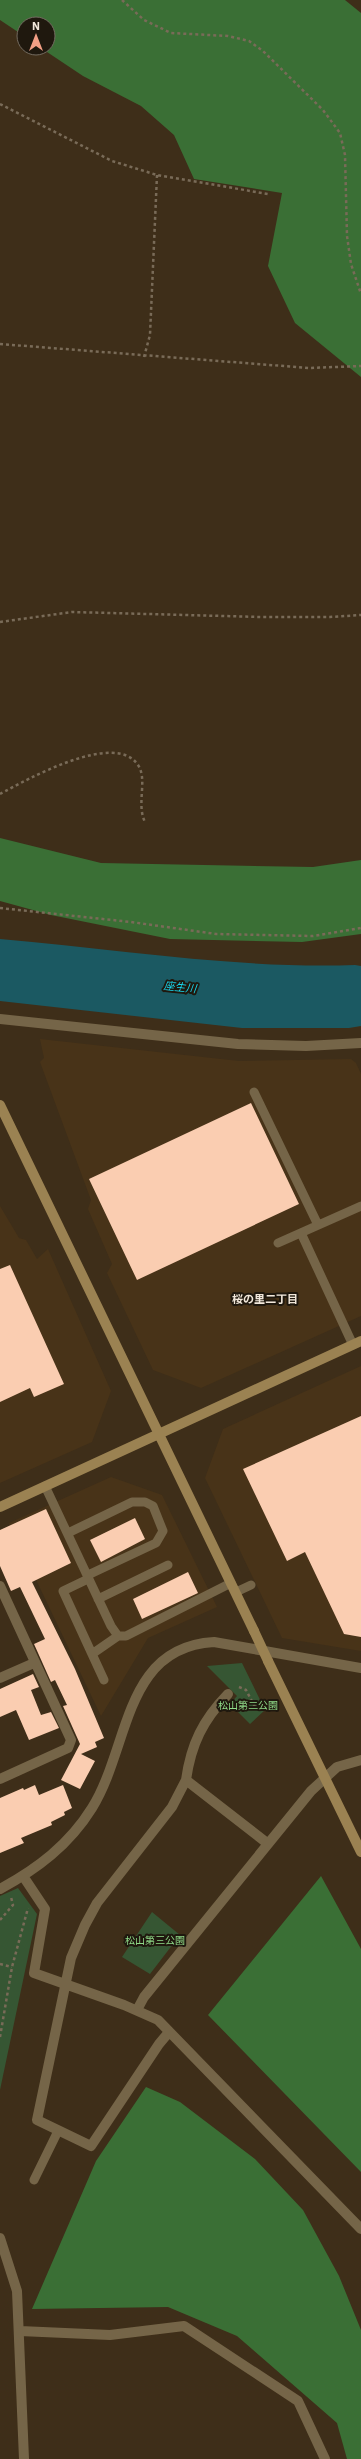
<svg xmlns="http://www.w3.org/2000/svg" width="361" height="2459" viewBox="0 0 361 2459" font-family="'IBM Plex Sans','Noto Sans JP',sans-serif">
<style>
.built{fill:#483318}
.green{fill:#365633}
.forest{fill:#3a6f35}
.water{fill:#1b5962}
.building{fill:#facdb1}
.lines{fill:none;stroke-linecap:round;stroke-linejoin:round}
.path{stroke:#796b58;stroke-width:2.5;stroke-dasharray:3 3;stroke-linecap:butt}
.lane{stroke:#756548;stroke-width:9}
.street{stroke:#756548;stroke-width:10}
.secondary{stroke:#9b8252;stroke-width:10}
.secondary-bridge{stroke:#9b8252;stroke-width:10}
.labels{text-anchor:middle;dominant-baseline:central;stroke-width:4;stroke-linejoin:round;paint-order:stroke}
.park-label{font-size:10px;fill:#90db89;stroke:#1f180e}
.water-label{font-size:11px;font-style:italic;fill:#18d5ec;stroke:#1f180e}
.neighbourhood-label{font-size:11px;font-weight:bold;fill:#f1e7da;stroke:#1f180e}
</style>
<rect width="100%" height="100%" fill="#3e2e19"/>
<!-- built -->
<path class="built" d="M40 1039 239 1061 351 1059 356 1063 361 1074V1316L201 1388 153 1370 107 1273 112 1264 88 1209 91 1200 40 1062 44 1058Z
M0 1206 19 1238 26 1240 37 1259 48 1249 111 1391 92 1442 0 1483Z
M361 1366V1651L282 1638 205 1478 223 1429Z
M111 1477 162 1495 217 1607 148 1638 101 1716 9 1523Z"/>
<!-- green -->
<path class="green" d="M242 1663 265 1710 250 1724 230 1704 237 1696 207 1666Z
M18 1888 37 1914 0 2090V1896Z
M152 1912 180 1935 150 1974 122 1957Z"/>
<!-- forest -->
<path class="forest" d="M0 0H345L361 13V377L295 323 268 266 282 193 194 179 174 135 141 106 83 76 41 48H48V24H24V36L0 20Z
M0 838 101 863 313 867 361 860V934L302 942 170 939 51 915 0 901Z
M321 1876 361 1949V2172L208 2015Z
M146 2087 180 2102 255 2159 303 2210 339 2276 361 2330V2459H347L337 2423 237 2336 168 2307 32 2309 96 2161Z"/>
<!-- water -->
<path class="water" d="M0 939C119 949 236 969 355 965L361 966V1026L349 1028H242L0 1001Z"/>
<!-- building -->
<path class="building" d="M251 1103 299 1204 137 1280 89 1179Z
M10 1265 64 1384 34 1397 30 1388 0 1402V1269Z
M361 1416V1637L344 1634 305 1552 287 1561 243 1469Z
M46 1509 71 1563 32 1582 75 1669 104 1738 95 1742 97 1747 81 1754 95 1761 80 1789 61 1780 80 1744 63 1706 67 1705 55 1680 51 1682 34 1644 45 1639 20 1587 11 1591 0 1566V1530Z
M135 1518 145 1539 101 1562 90 1540Z
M188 1572 198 1593 142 1619 133 1599Z
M33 1674 39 1687 31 1690 41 1715 51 1712 59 1728 29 1740 16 1710 0 1717V1689Z
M35 1785 39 1795 63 1785 72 1808 64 1812 65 1815 51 1822 52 1825 21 1838 24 1843 0 1853V1798L23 1788 24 1790Z"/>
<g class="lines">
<!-- path -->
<path class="path" d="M122 0 144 20 171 33 228 36 249 41 263 51 323 110 340 133 345 155 347 236 351 264 361 294
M0 104 112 161 157 175 268 194
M0 344 309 368 361 366
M144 357 150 335 157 175
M0 622 72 612 261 617H330L361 615
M0 794C26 780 115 730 138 765 148 780 136 804 145 822
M0 908 131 922 216 934 313 936 361 928
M239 1687 246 1690 255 1707 260 1708 269 1702
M0 1920 13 1905 11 1897
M0 1964 12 1967
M0 2037 12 1967 28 1908"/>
<!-- lane -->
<path class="lane" d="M254 1092 318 1225
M301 1233 353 1345
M278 1243 361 1206
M45 1486 111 1626 118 1636H126L231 1583
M68 1533 132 1502H145L153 1506 163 1531 156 1543 88 1575
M88 1579 63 1591 92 1654 118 1636
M236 1592 251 1585
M98 1599 168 1565
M92 1654 104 1680
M34 2180 58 2131"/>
<!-- street -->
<path class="street" d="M0 1019 238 1044 306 1046 361 1043
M0 1586 71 1740 68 1748 0 1779
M0 1678 34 1663
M186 1780C191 1744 203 1720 228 1694
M23 1876 45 1909 34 1973 124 2005 158 2020 361 2229
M0 1889C37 1869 69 1845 92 1808 130 1747 123 1647 214 1642L361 1668
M137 2010 144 1997 311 1791 337 1767 361 1760
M169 2032 159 2044 91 2146 37 2120 71 1958 85 1925 97 1903 172 1807 186 1780 267 1843
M0 2238 17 2291 24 2459
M20 2331 110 2335 184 2326 298 2401 325 2459"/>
<!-- secondary -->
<path class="secondary" d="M0 1105 254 1631
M0 1507 361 1341
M268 1661 361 1852"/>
<!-- secondary-bridge -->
<path class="secondary-bridge" d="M254 1631 268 1661"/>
</g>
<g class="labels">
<!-- park labels -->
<g class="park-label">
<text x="248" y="1705">松山第二公園</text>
<text x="155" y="1940">松山第三公園</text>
</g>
<!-- water labels -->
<g class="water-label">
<text transform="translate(180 987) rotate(6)">座生川</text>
</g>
<!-- neighbourhood labels -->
<g class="neighbourhood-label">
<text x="265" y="1299">桜の里二丁目</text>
</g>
</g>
<!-- north arrow -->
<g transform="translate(36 36)"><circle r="19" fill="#1f180e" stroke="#736b60"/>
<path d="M0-3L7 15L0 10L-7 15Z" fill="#f39f85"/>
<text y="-6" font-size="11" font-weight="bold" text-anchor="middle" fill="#f1e7da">N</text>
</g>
</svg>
